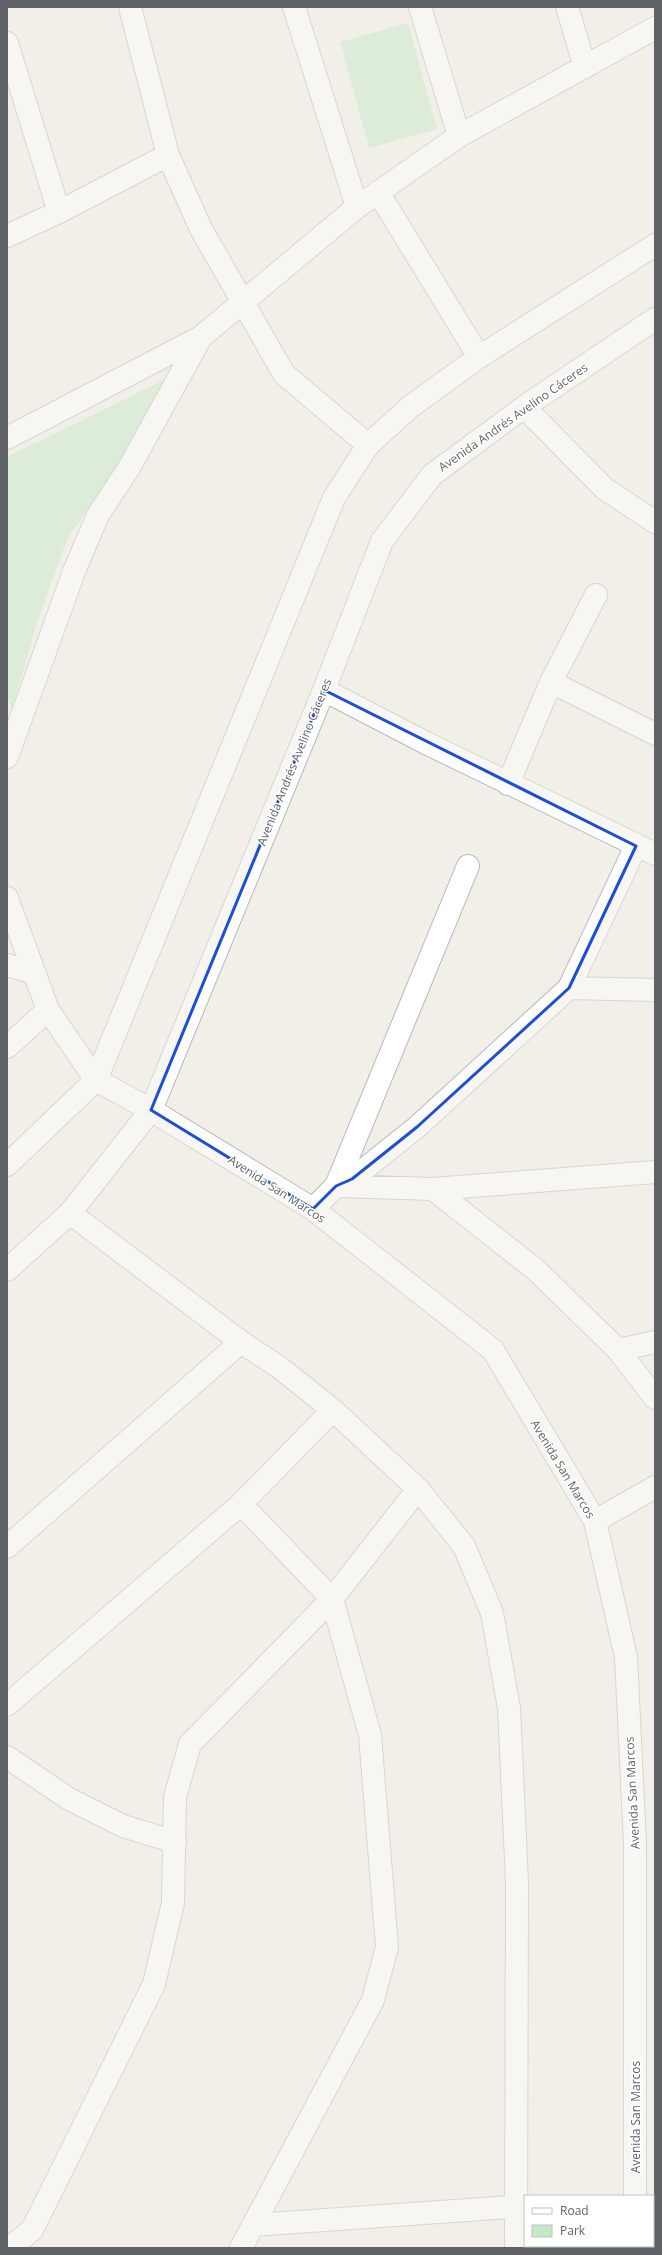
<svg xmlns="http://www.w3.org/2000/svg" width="662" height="2255" viewBox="0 0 662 2255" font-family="'Open Sans',sans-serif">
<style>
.green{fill:#c5e8c5}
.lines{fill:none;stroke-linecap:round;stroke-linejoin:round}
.minor-casing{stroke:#b5b8bc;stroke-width:24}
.minor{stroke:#fff;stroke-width:22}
.marked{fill:none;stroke:#1d4ed8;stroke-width:3;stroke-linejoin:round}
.labels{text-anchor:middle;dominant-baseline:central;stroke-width:3;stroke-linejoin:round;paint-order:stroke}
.street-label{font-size:12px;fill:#5f6368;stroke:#fff}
</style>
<rect width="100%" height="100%" fill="#f1efe8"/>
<!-- green -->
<path class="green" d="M408 23 437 129 369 148 340 42Z
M176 374 104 486 67 539 34 632 12 710 7 693V457Z"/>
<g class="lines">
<!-- minor casing -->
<g class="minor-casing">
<path id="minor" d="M130 7 168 155 201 229 284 374 368 445
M294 7 357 207
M420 7 459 136
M567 7 585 67
M7 43 59 212
M378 192 479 357
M7 236 59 212 168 155
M524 407 605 489 655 522
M7 438 201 337
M551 682 655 734
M324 690 426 743 655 854
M7 757 75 569 98 515 129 468 201 337 357 207 459 136 655 28
M508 784 551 682 596 595
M7 898 48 1010 96 1080 151 1110 313 1209 493 1350 595 1521 626 1657 635 1843V2196
M7 965 34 973
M569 988 655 990
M7 1047 48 1010
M7 1165 96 1080 334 498 368 445 410 407 479 357 655 245
M336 1186 352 1179 417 1127 569 988 636 846
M337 1186 433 1189 655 1172
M433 1189 536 1270 618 1350 655 1398
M313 1209 336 1186 468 866
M70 1213 241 1342 279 1367 333 1410 418 1489 464 1546 492 1613 509 1708 517 1882 516 2248
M7 1270 70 1213 151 1110 324 690 382 541 432 475 524 407 655 319
M618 1350 655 1342
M595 1521 655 1487
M7 1547 241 1342
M7 1705 241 1504 333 1410
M7 1757 69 1799 123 1826 175 1842
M253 2225 525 2206
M635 2246V2248
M9 2248 32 2230 154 1984 173 1903 175 1797 190 1744 332 1599 418 1489
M241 2248 373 2000 387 1947 370 1735 332 1599 241 1504"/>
</g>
<!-- minor -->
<use href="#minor" class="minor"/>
</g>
<!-- marked area -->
<path d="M0 0H662V2255H0ZM324 690 636 846 569 988 417 1127 352 1179 336 1186 313 1209 151 1110Z" fill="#f1efe8" fill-opacity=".55" fill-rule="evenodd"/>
<path class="marked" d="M324 690 636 846 569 988 417 1127 352 1179 336 1186 313 1209 151 1110Z"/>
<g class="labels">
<!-- street labels -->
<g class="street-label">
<text transform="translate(513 417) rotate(-35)">Avenida Andrés Avelino Cáceres</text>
<text transform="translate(294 762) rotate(-68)">Avenida Andrés Avelino Cáceres</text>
<text transform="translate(277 1189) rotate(33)">Avenida San Marcos</text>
<text transform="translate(563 1469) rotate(59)">Avenida San Marcos</text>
<text transform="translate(632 1793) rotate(-93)">Avenida San Marcos</text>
<text transform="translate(635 2117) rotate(-90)">Avenida San Marcos</text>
</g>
</g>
<!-- border -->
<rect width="662" height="2255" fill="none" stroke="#5f6368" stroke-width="16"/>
<!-- legend -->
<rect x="524" y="2195" width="130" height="52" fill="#ffffff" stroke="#bfc1c3"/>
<rect x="532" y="2208" width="20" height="6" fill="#ffffff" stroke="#bfc1c3"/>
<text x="560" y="2215" font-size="12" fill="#5f6368">Road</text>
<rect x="532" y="2225" width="20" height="12" fill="#c5e8c5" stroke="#bfc1c3"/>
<text x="560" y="2235" font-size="12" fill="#5f6368">Park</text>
</svg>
